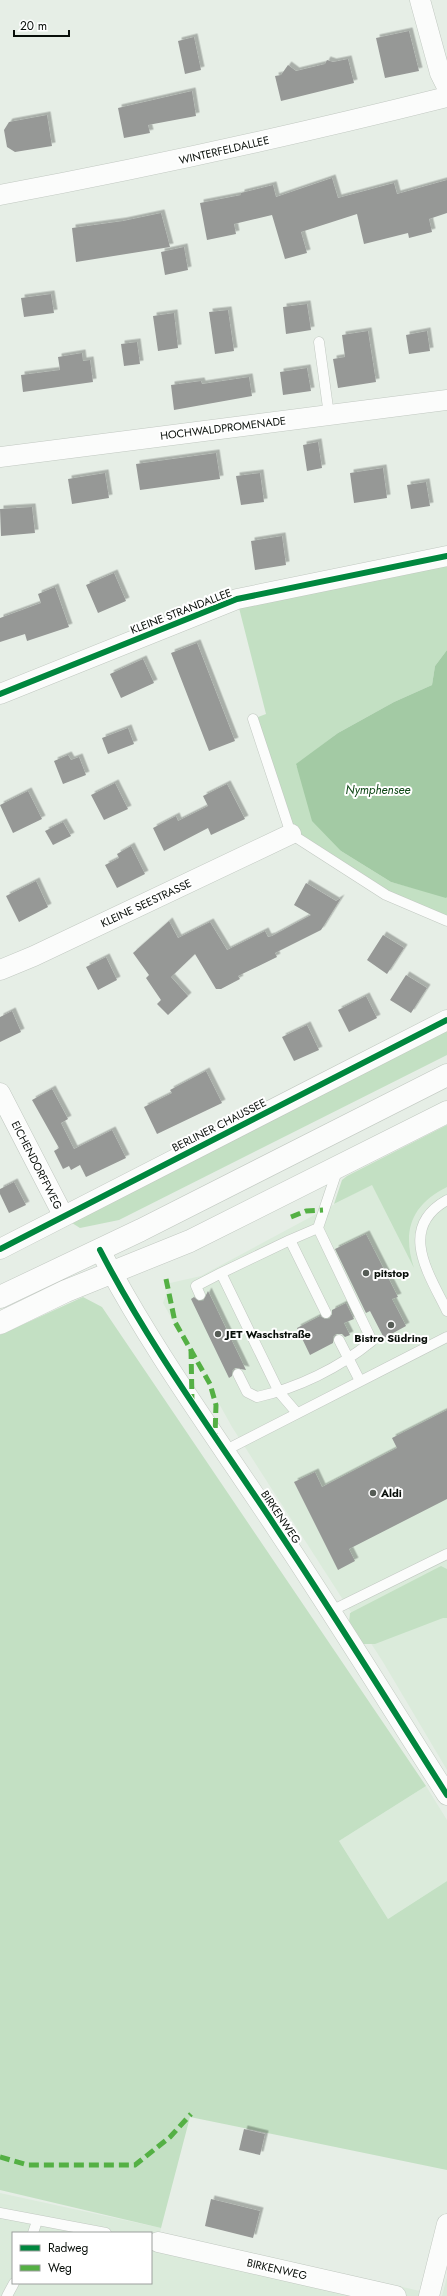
<svg xmlns="http://www.w3.org/2000/svg" width="447" height="2296" viewBox="0 0 447 2296" font-family="Jost,sans-serif">
<style>
.built{fill:#dbebdb;fill-rule:evenodd}
.green{fill:#c3e0c3}
.water{fill:#a3caa4}
.building{fill:#969896;filter:url(#shadow)}
.lines{fill:none;stroke-linecap:round;stroke-linejoin:round}
.service-casing{stroke:#c1c8c1;stroke-width:11}
.minor-casing{stroke:#c1c8c1;stroke-width:21}
.primary-casing{stroke:#c1c8c1;stroke-width:23}
.service{stroke:#fbfcfb;stroke-width:10}
.minor{stroke:#fbfcfb;stroke-width:20}
.primary{stroke:#fbfcfb;stroke-width:22}
.quiet{stroke:#54b044;stroke-width:5;stroke-dasharray:10 5;stroke-linecap:butt}
.cycleway-casing{stroke:#fff;stroke-width:8}
.cycleway{stroke:#00873e;stroke-width:6}
.poi-dot{fill:#565c56;stroke:#fff;stroke-width:1.5}
.labels{text-anchor:middle;dominant-baseline:central;stroke-width:4;stroke-linejoin:round;paint-order:stroke}
.street-label{font-size:11px;fill:#080e09;stroke:#fff}
.poi-label{font-size:11px;font-weight:bold;fill:#080e09;stroke:#fff;text-anchor:start}
.water-label{font-size:12px;font-style:italic;fill:#104918;stroke:#fff}
</style>
<defs>
<filter id="shadow"><feDropShadow dx="3.5" dy="-3.5" stdDeviation="0" flood-color="#0004"/></filter>
</defs>
<rect width="100%" height="100%" fill="#e6eee6"/>
<!-- built -->
<path class="built" d="M447 1176V1770L383 1662 232 1427 163 1303 170 1283 201 1276 372 1184Z
M426 1786 447 1820V1881L388 1919 339 1841Z
M0 2193 161 2228 160 2232 442 2296 447 2277V2296H0ZM13 2233H151V2283H13Z"/>
<!-- green -->
<path class="green" d="M447 560V650L435 666 432 685 394 702 338 733 296 765 341 851 391 882 447 897V921L386 895 291 834 253 719 266 714 238 604Z
M447 1028V1055L119 1220 80 1228 72 1223Z
M447 1125V1187C411 1205 402 1231 414 1268L372 1185 334 1204 342 1180 347 1176Z
M83 1297 102 1307 426 1786 339 1841 388 1919 447 1881V2170L190 2117 161 2228 0 2190V1335Z
M441 1566 447 1569V1618H443L375 1644H363L349 1623 350 1613Z"/>
<!-- water -->
<path class="water" d="M447 650V897L446 898 391 882 341 851 312 821 296 764 338 733 394 702 432 685 435 666Z"/>
<!-- building -->
<path class="building" d="M409 31 419 71 385 78 376 38Z
M194 37 201 70 185 74 178 41Z
M348 59 354 83 281 101 275 76 281 75 288 65 296 71 325 64 327 60 333 62Z
M192 91 196 116 148 125 150 133 124 138 118 108Z
M47 115 52 146 15 152 7 147 4 130 9 122Z
M332 178 338 198 394 183 397 194 447 180V213L429 219 432 232 409 238 408 233 364 244 357 214 301 232 307 253 285 259 272 215 234 224 236 234 207 240 200 203 241 195V193L273 185 276 197Z
M161 213 170 247 76 262 72 228 123 221Z
M184 247 188 270 165 275 161 252Z
M51 294 54 313 24 317 21 298Z
M307 304 311 330 286 334 283 307Z
M228 310 234 351 215 354 209 312Z
M174 313 178 348 158 351 153 316Z
M368 331 376 382 338 388 333 359 345 357 342 335Z
M427 331 430 351 409 354 406 335Z
M137 342 140 364 124 366 121 344Z
M82 353 83 361 90 360 93 382 23 392 21 375 60 370 58 357Z
M307 368 311 391 283 395 280 372Z
M249 377 252 396 174 410 171 385 201 381 202 384Z
M318 442 322 468 307 471 303 445Z
M216 453 220 479 140 490 136 464Z
M383 468 387 498 354 503 350 473Z
M105 473 109 498 72 504 68 479Z
M260 473 264 502 241 505 236 476Z
M426 482 430 506 411 509 407 485Z
M32 507 35 533 1 536 0 509Z
M282 536 286 565 255 570 251 541Z
M114 573 126 601 98 613 86 585Z
M55 587 69 627 27 641 25 634 0 642V618L41 603 38 594Z
M197 643 235 741 209 751 171 653Z
M143 659 154 683 121 698 110 674Z
M128 728 134 744 108 754 102 738Z
M68 755 71 760 79 757 86 775 63 784 54 761Z
M115 783 128 809 104 820 91 795Z
M227 784 245 819 211 835 208 828 164 851 153 828 176 816 178 821 208 806 203 796Z
M28 791 42 819 13 833 0 805Z
M63 822 71 836 53 845 45 831Z
M131 846 145 874 117 888 105 865 119 858 117 854Z
M36 881 48 907 19 922 6 896Z
M306 883 336 901 341 898 321 930 275 953 277 957 238 976 240 979 221 989H216L195 954 171 977 188 996 168 1015 157 1004 161 1000 146 978 149 975 133 953 169 921 178 938 210 922 227 950 265 931 268 937 272 936 311 915 294 905Z
M383 935 404 948 387 974 367 960Z
M106 957 117 980 98 990 86 967Z
M406 975 427 988 411 1013 390 1000Z
M366 996 377 1018 349 1032 338 1010Z
M12 1011 21 1032 0 1042V1017Z
M307 1025 319 1050 294 1061 282 1037Z
M206 1071 222 1103 157 1134 144 1107 172 1093 170 1090Z
M52 1089 68 1119 61 1123 74 1149 112 1130 126 1158 86 1177 80 1165 71 1170 69 1166 63 1169 54 1151 59 1148 32 1100Z
M14 1182 26 1205 9 1213 0 1194V1189Z
M366 1234 398 1297 392 1299 406 1326 384 1338 370 1311 366 1313 335 1249Z
M208 1291 246 1370 235 1368 232 1371V1376L229 1378 191 1299 194 1297 199 1301H203Z
M346 1303 354 1319 344 1323 350 1335 345 1337 342 1334H336L333 1337V1343L310 1355 297 1328 320 1316 325 1319H329L332 1314V1310Z
M447 1410V1499L349 1549 355 1561 338 1570 294 1482 315 1472 322 1487 397 1448 392 1438Z
M244 2129 265 2134 260 2155 239 2150Z
M211 2199 260 2211 253 2238 205 2226Z"/>
<g class="lines">
<!-- service casing -->
<g class="service-casing">
<path id="service" d="M319 342 329 415
M253 719 291 834 386 895 447 921
M447 1200C397 1228 429 1274 447 1311
M290 1240 221 1273 279 1392 297 1413
M200 1295 196 1286 221 1273
M326 1313 290 1240 318 1228 338 1168
M339 1340 360 1381
M238 1374 247 1392 257 1397C298 1388 339 1368 372 1341L318 1228
M224 1451 447 1337
M331 1611 447 1554
M0 2213 106 2233
M33 2233 37 2221
M7 2296 14 2283"/>
</g>
<!-- minor casing -->
<g class="minor-casing">
<path id="minor" d="M420 0 440 73 447 87
M0 195C150 167 299 134 447 97
M0 457 447 400
M0 694 237 599 447 556
M0 970 34 956 291 834
M0 1093 63 1215
M0 1249 447 1020
M100 1250C151 1349 218 1439 279 1532 337 1619 391 1707 447 1795
M158 2242 396 2296
M429 2296 447 2224"/>
</g>
<!-- primary casing -->
<g class="primary-casing">
<path id="primary" d="M0 1297 141 1230 447 1075
M0 1323 66 1291 190 1241 447 1112"/>
</g>
<!-- service -->
<use href="#service" class="service"/>
<!-- minor -->
<use href="#minor" class="minor"/>
<!-- primary -->
<use href="#primary" class="primary"/>
<!-- quiet -->
<path class="quiet" d="M291 1217 306 1211 323 1210
M166 1279 175 1322 210 1384 216 1405 215 1436
M191 1349 192 1401
M0 2157 28 2165H135L170 2137 191 2114"/>
<!-- cycleway casing -->
<g class="cycleway-casing">
<path id="cycleway" d="M0 694 237 599 447 556
M0 1249 447 1020
M100 1250C151 1349 218 1439 279 1532 337 1619 391 1707 447 1795"/>
</g>
<!-- cycleway -->
<use href="#cycleway" class="cycleway"/>
</g>
<!-- markers -->
<g class="poi-dot">
<circle cx="366" cy="1273" r="4"/>
<circle cx="391" cy="1325" r="4"/>
<circle cx="218" cy="1334" r="4"/>
<circle cx="373" cy="1493" r="4"/>
</g>
<g class="labels">
<!-- street labels -->
<g class="street-label">
<text transform="translate(224 150) rotate(-13)">WINTERFELDALLEE</text>
<text transform="translate(223 428) rotate(-7)">HOCHWALDPROMENADE</text>
<text transform="translate(181 611) rotate(-21)">KLEINE STRANDALLEE</text>
<text transform="translate(146 903) rotate(-25)">KLEINE SEESTRASSE</text>
<text transform="translate(219 1125) rotate(-27)">BERLINER CHAUSSEE</text>
<text transform="translate(37 1165) rotate(63)">EICHENDORFFWEG</text>
<text transform="translate(281 1517) rotate(56)">BIRKENWEG</text>
<text transform="translate(277 2269) rotate(13)">BIRKENWEG</text>
</g>
<!-- poi labels -->
<g class="poi-label">
<text x="374" y="1273">pitstop</text>
<text x="226" y="1334">JET Waschstraße</text>
<text x="391" y="1338" text-anchor="middle">Bistro Südring</text>
<text x="381" y="1493">Aldi</text>
</g>
<!-- water labels -->
<g class="water-label">
<text x="378" y="790">Nymphensee</text>
</g>
</g>
<!-- legend -->
<rect x="12" y="2232" width="140" height="52" fill="#ffffff" stroke="#9c9f9d"/>
<rect x="20" y="2245" width="20" height="6" fill="#00873e" stroke="#9c9f9d"/>
<text x="48" y="2252" font-size="12" fill="#080e09">Radweg</text>
<rect x="20" y="2265" width="20" height="6" fill="#54b044" stroke="#9c9f9d"/>
<text x="48" y="2272" font-size="12" fill="#080e09">Weg</text>
<!-- scale -->
<path d="M14 30v6h55v-6" fill="none" stroke="#080e09" stroke-width="2"/>
<text x="20" y="30" font-size="12" fill="#080e09" stroke="#ffffff" stroke-width="3" paint-order="stroke">20 m</text>
</svg>
